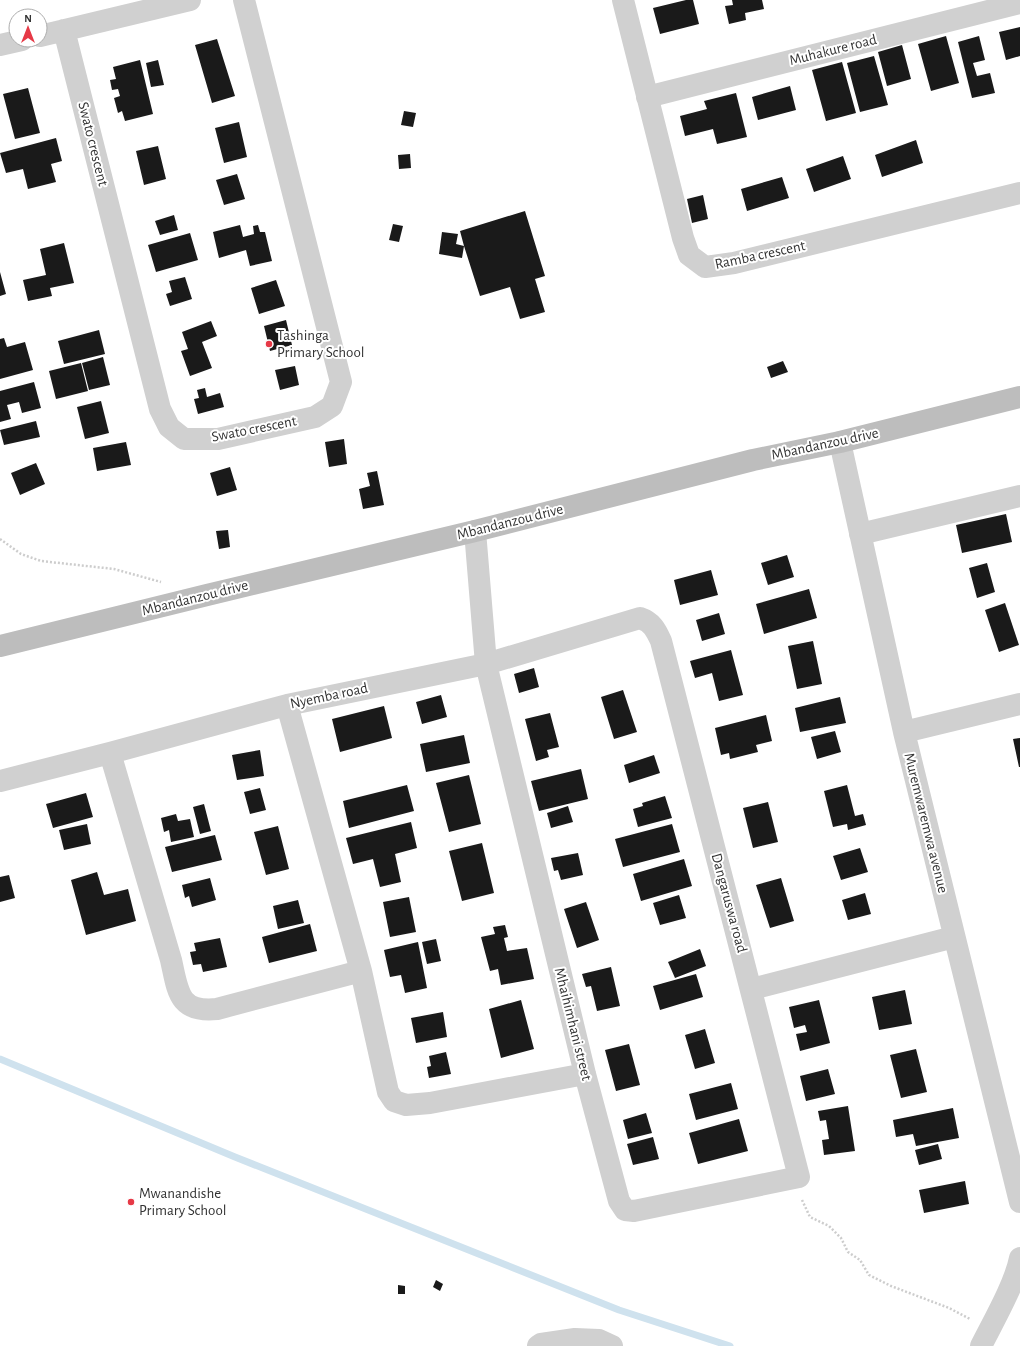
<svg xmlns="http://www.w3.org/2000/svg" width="1020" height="1346" viewBox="0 0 1020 1346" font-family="'Alegreya Sans',sans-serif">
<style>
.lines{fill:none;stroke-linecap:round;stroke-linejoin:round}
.stream{stroke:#cfe2ee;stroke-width:7}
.building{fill:#1a1a1a}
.path{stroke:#cdcdcd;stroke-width:2.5;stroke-dasharray:2 2;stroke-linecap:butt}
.street{stroke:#d0d0d0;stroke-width:22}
.secondary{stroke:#bdbdbd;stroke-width:22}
.poi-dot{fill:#e63946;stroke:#fff;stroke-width:1.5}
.labels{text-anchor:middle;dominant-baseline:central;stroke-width:4;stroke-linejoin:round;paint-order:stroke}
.street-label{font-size:15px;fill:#333;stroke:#fff}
.poi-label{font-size:15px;fill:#333;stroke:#fff;text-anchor:start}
</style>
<rect width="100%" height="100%" fill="#fff"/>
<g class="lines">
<!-- stream -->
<path class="stream" d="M0 1059 235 1157 619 1310 730 1346"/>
</g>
<!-- building -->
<path class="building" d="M686 0H693L699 24 660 34 653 8Z
M732 0H762L764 9 745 13 746 20 729 24 725 6 733 5Z
M1020 27V56L1006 60 999 32Z
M946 36 959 83 931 91 918 44Z
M979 36 985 60 973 63 977 76 990 73 995 93 972 98 958 42Z
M217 39 235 96 212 103 195 45Z
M902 45 911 79 887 86 878 52Z
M874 56 888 105 860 112 847 63Z
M140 60 153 114 125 121 122 111 118 113 114 98 120 96 118 89 112 90 110 80 116 79 113 67Z
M158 60 164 85 151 87 146 63Z
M842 62 856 113 826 121 812 70Z
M790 86 796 110 758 120 752 97Z
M28 88 40 133 15 139 3 94Z
M736 93 747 137 717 144 713 129 685 136 680 116 707 109 704 101Z
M404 111 416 113 413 127 401 125Z
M239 122 247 157 224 163 215 128Z
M56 138 62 161 51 164 56 182 28 189 23 169 6 173 0 153Z
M916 140 923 163 882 177 875 155Z
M158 146 166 179 144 185 136 151Z
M410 154 411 168 399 169 398 155Z
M843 156 851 179 814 192 806 169Z
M237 174 245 199 224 205 216 180Z
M782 177 789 198 747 211 741 189Z
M703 195 708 219 692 223 687 199Z
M525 211 545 276 535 279 545 312 520 319 510 287 480 296 464 246 462 258 439 254 442 232 458 234 456 244 464 246 460 231Z
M174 215 178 230 160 235 155 221Z
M393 224 403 226 399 242 389 240Z
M240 225 243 237 254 234 253 226 258 225 260 232H265L272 261 250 266 246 250 219 258 213 232Z
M190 233 198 260 156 272 148 245Z
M64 243 74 283 50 288 52 296 28 301 23 280 46 275 40 249Z
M0 272 6 294 0 296Z
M185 277 192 299 170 306 166 294 172 292 169 281Z
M276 280 285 306 259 314 251 288Z
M286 320 292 345 270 351 264 326Z
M211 321 217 336 202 342 212 368 190 376 181 351 188 349 182 332Z
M99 330 105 354 64 364 58 341Z
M4 338 7 347 25 342 33 370 0 379V339Z
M103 357 110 385 89 390 82 363Z
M783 361 788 372 771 378 767 367Z
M81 363 88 391 56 399 49 371Z
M295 366 299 385 280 390 275 370Z
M34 382 41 408 22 413 19 402 7 405 11 419 0 422V391Z
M205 388 207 397 220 393 224 407 198 414 194 399 199 398 197 390Z
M101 401 109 433 85 439 77 407Z
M36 421 40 437 4 445 0 430Z
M344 439 347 464 329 467 325 442Z
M126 442 131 465 97 471 93 448Z
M36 463 45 484 20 495 11 473Z
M230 467 237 490 217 496 210 473Z
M377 471 384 505 363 509 359 489 370 486 367 473Z
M1006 514 1012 542 962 553 956 525Z
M228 530 230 547 219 549 216 531Z
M787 555 794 577 768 585 761 563Z
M987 563 995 592 977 598 969 568Z
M711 570 718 595 680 605 674 580Z
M809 589 817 618 764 634 756 604Z
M1005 603 1019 645 999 652 985 610Z
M719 613 725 634 702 641 696 620Z
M813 641 822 684 797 689 788 646Z
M731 650 743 695 719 701 712 673 695 678 690 661Z
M534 668 539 687 519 693 514 674Z
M623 690 637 732 614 739 601 697Z
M441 695 447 717 422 724 416 702Z
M840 697 846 723 800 732 795 708Z
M384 706 392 738 340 752 332 719Z
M550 713 559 747 547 750 549 757 536 761 525 719Z
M766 715 772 741 756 745 758 752 730 759 729 753 721 755 715 728Z
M835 731 841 752 817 759 811 737Z
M464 735 470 763 426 772 420 744Z
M1020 738V767H1019L1013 739Z
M260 750 264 776 237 780 232 755Z
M654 755 660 773 629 783 624 765Z
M581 769 588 799 539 811 531 781Z
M469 775 481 824 449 832 436 783Z
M407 785 414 811 349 828 343 801Z
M847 785 855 816 863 814 866 825 848 830 847 824 833 827 824 791Z
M260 788 266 810 250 814 244 792Z
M86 793 93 817 53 828 46 804Z
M665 796 672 818 638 827 633 809 643 806 642 803Z
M768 802 778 842 753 848 743 808Z
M204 804 211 831 200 834 193 807Z
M568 806 573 822 551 828 547 813Z
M176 814 178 821 190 819 194 837 171 842 169 830 164 832 161 818Z
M411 822 417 848 395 854 401 882 380 887 373 859 353 864 346 838Z
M87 824 91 844 64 850 59 830Z
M672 824 680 852 623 867 615 839Z
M278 826 289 869 266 875 254 832Z
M215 835 222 860 172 872 165 847Z
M482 843 494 893 462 901 449 851Z
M860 848 868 872 841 880 833 856Z
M578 853 583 875 561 880 558 870 554 871 551 858Z
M684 859 692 886 641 901 633 874Z
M97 872 104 895 128 889 136 921 86 935 71 880Z
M9 875 15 898 0 902V877Z
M210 878 216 900 192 907 189 896 185 898 182 885Z
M781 878 794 921 770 928 756 885Z
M865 893 871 914 848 920 842 900Z
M679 895 686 918 660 925 653 903Z
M409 897 416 932 390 937 383 902Z
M298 900 304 923 278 929 273 906Z
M586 902 599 940 577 948 564 909Z
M310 924 317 951 269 963 262 937Z
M505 925 508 937 504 938 507 951 527 948 534 979 501 985 498 969 490 971 481 937 495 934 493 927Z
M220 938 227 967 203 972 201 964 193 965 190 952 196 951 194 943Z
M436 939 441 961 427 964 422 942Z
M418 942 427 988 405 993 401 975 390 977 384 950Z
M700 949 706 966 675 978 668 962Z
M611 967 620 1006 597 1011 591 986 586 987 582 974Z
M696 974 703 997 660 1010 653 986Z
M905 990 912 1024 879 1030 872 997Z
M521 1000 534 1049 501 1058 489 1009Z
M819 1000 830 1043 800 1051 796 1034 807 1032 805 1025 794 1028 789 1007Z
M443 1012 447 1037 416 1043 411 1018Z
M705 1029 715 1063 695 1069 685 1035Z
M629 1044 640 1085 616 1091 605 1050Z
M916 1049 927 1092 901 1098 890 1055Z
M446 1052 451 1074 429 1078 427 1067 431 1066 429 1056Z
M828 1069 835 1094 806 1101 800 1076Z
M731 1083 738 1109 696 1120 689 1094Z
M848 1106 855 1151 824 1155 822 1140 829 1139 826 1120 820 1121 818 1111Z
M953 1108 959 1138 916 1146 913 1134 896 1137 893 1120Z
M646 1113 652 1133 628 1139 623 1120Z
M739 1119 748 1151 698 1164 689 1133Z
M653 1137 659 1159 633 1165 627 1144Z
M938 1144 942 1159 919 1165 915 1150Z
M965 1181 969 1204 924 1213 919 1190Z
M436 1280 443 1284 440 1291 433 1287Z
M398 1285 405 1286V1294H398Z"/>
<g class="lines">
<!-- path -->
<path class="path" d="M0 539 21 554 41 561 114 569 161 582
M802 1200 810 1217 829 1226 841 1238 848 1252 860 1260 869 1275 891 1286 949 1308 970 1319"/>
<!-- street -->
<path class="street" d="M623 0 683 238 689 255 705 267 734 263 1020 193
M64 30 160 409 169 427 184 439H218L315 417 332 406 341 382 244 0
M40 36 190 0
M0 45 22 40
M647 97 1020 3
M840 442 904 732 1020 1202
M860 534 1020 496
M287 705 361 971 388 1092 394 1101 406 1105 430 1103 585 1074
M904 732 1020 704
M110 753 171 960C178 991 178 1013 217 1009L361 971
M0 781 110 753 287 705 486 664 640 618C652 622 656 630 661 641L799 1177 634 1211 625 1210 619 1201 585 1074 486 664 475 531
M752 989 954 937
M538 1346 541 1344 575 1339 599 1340 612 1346
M981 1346C993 1322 1015 1284 1020 1258"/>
<!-- secondary -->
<path class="secondary" d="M0 646 207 595 475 531 753 460 840 442 1020 397"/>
</g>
<!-- markers -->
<g class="poi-dot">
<circle cx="269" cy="344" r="4"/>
<circle cx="131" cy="1202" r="4"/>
</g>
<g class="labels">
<!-- street labels -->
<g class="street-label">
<text transform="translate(833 50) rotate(-14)">Muhakure road</text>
<text transform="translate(93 144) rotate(76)">Swato crescent</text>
<text transform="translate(760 255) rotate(-12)">Ramba crescent</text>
<text transform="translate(254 429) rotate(-11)">Swato crescent</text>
<text transform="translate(825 444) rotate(-12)">Mbandanzou drive</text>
<text transform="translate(510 522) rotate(-14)">Mbandanzou drive</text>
<text transform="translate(195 598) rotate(-14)">Mbandanzou drive</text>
<text transform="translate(329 696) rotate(-12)">Nyemba road</text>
<text transform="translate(926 823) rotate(76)">Muremwaremwa avenue</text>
<text transform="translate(729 903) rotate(75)">Dangaruswa road</text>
<text transform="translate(573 1024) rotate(76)">Mhaihimhani street</text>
</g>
<!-- poi labels -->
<g class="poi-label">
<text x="277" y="335">Tashinga<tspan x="277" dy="17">Primary School</tspan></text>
<text x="139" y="1193">Mwanandishe<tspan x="139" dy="17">Primary School</tspan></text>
</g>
</g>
<!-- north arrow -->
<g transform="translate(28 28)"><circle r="19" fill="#ffffff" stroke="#adadad"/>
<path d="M0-3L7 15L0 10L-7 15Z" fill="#e63946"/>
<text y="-6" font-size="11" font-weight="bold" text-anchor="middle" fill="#333333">N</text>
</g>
</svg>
